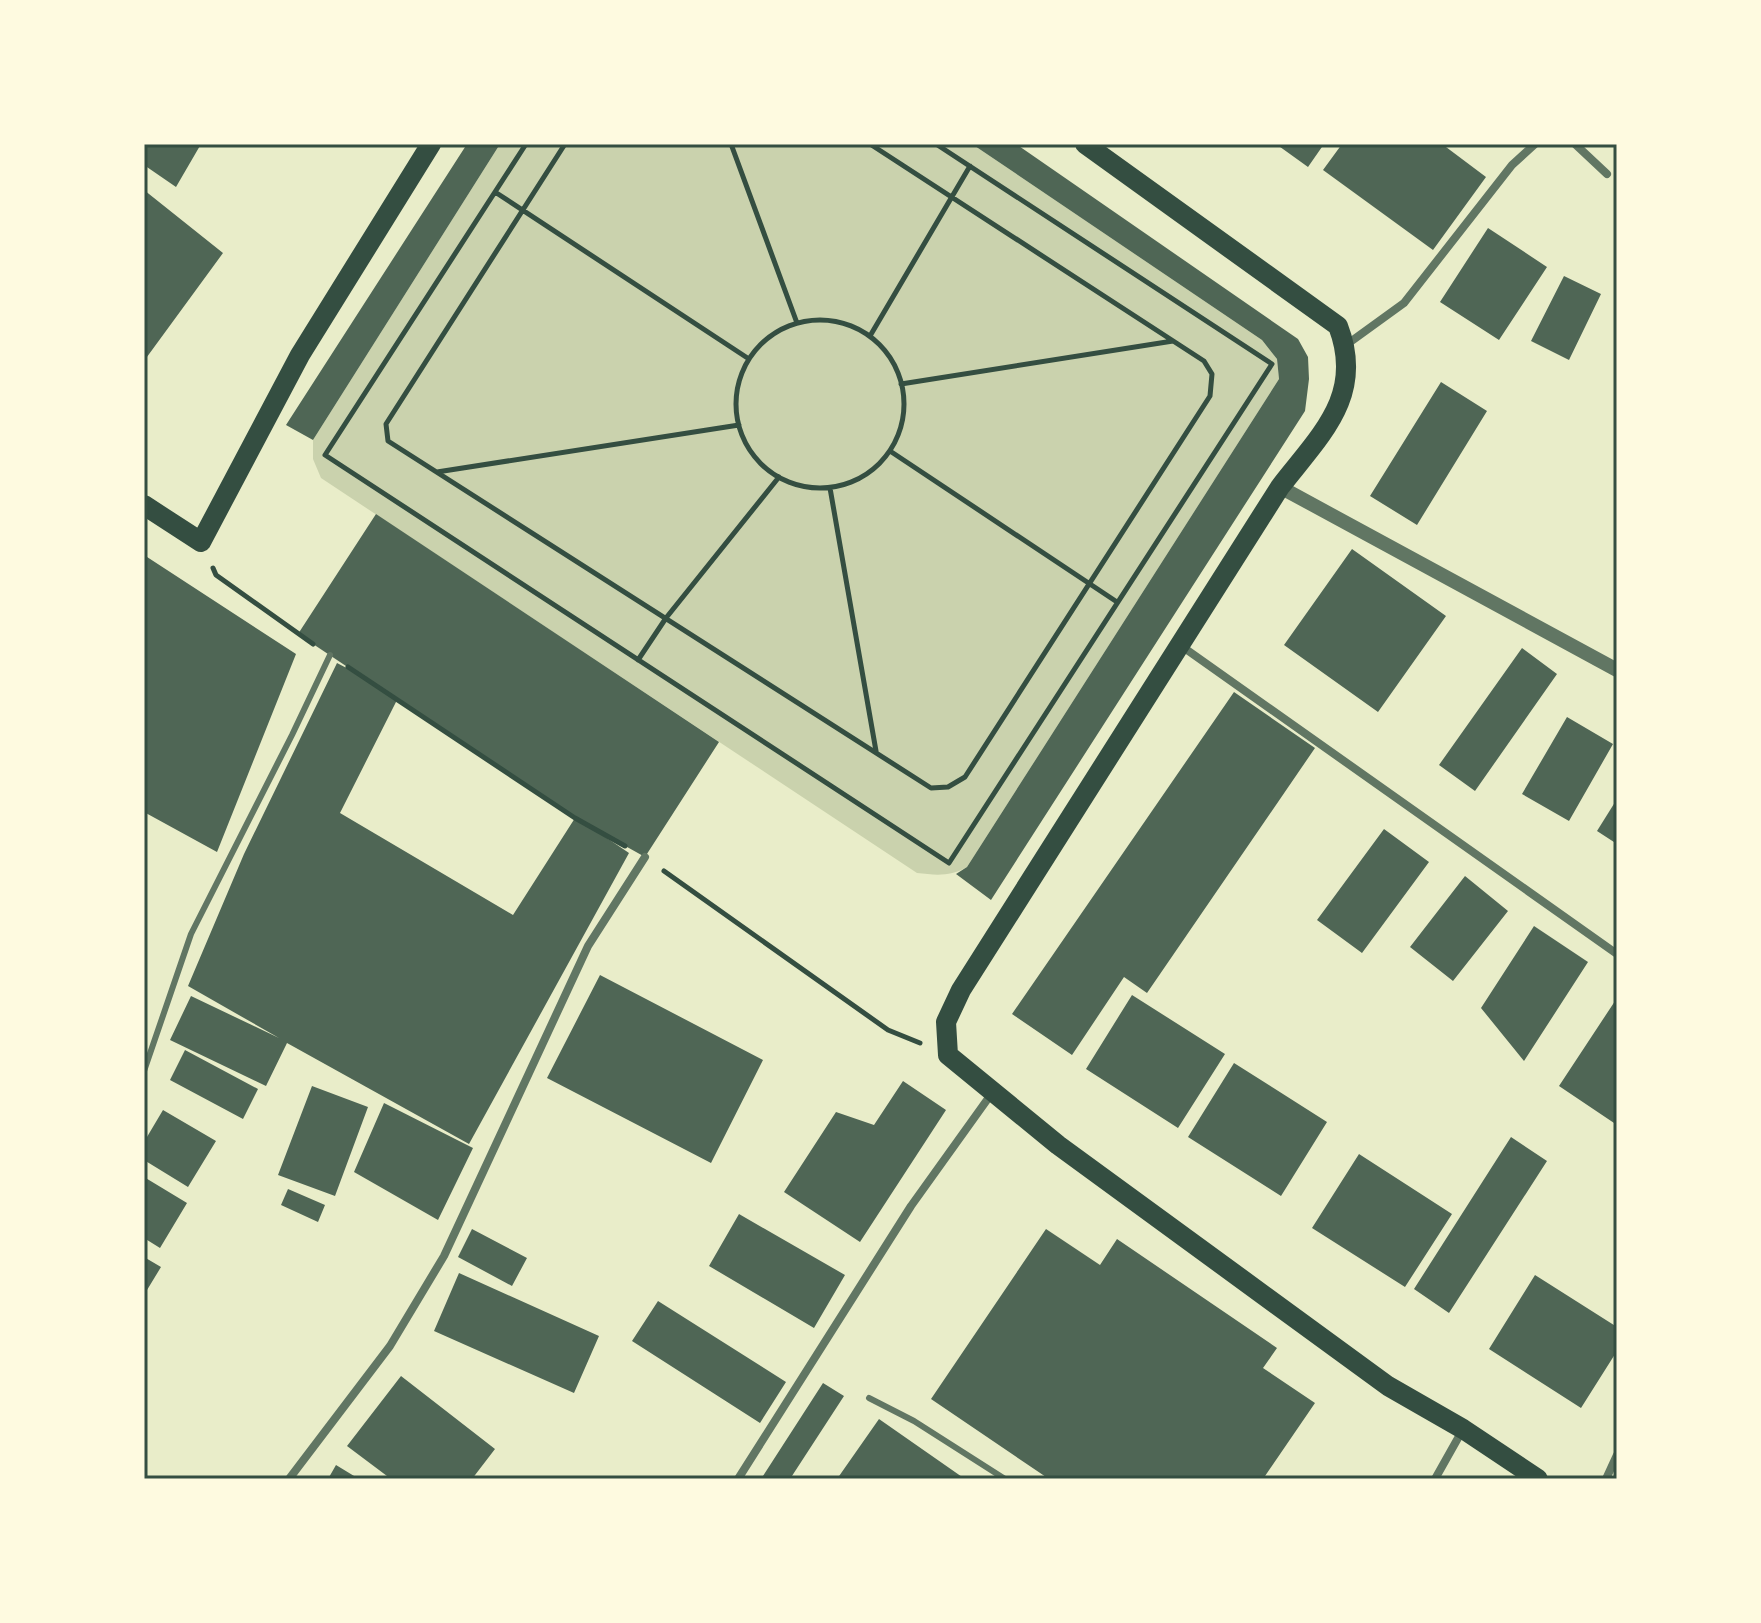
<svg xmlns="http://www.w3.org/2000/svg" width="1761" height="1623" viewBox="0 0 1761 1623" font-family="Poppins,sans-serif">
<style>
.green{fill:#cad2ad}
.building{fill:#4f6655;fill-rule:evenodd}
.lines{fill:none;stroke-linecap:round;stroke-linejoin:round}
.path{stroke:#344e41;stroke-width:5}
.service{stroke:#617663;stroke-width:6}
.minor{stroke:#617663;stroke-width:8}
.tertiary{stroke:#617663;stroke-width:14}
.primary{stroke:#344e41;stroke-width:20}
.neatline{fill:none;stroke:#344e41;stroke-width:3}
</style>
<rect width="100%" height="100%" fill="#e9edc9"/>
<!-- green -->
<path class="green" d="M500 144H972L1262 340 1277 359 1279 379 967 867C950 877 935 875 917 873L321 478 313 459V440Z"/>
<!-- building -->
<path class="building" d="M144 144H201L176 187 144 165Z
M467 144H500L313 440 286 425Z
M972 144H1016L1298 339 1308 357 1309 379 1305 411 991 900 956 874 967 867 1279 379 1277 359 1262 340Z
M1276 144H1324L1308 167Z
M1342 144H1442L1486 177 1433 250 1323 170Z
M144 190 223 253 144 361Z
M1488 228 1547 267 1499 340 1440 302Z
M1564 276 1601 294 1569 360 1531 341Z
M1441 382 1487 411 1417 525 1370 496Z
M376 514 719 742 645 857 586 824 629 853 469 1144 287 1043 266 1086 170 1040 191 996 279 1038 188 986 244 854 337 663 358 674 298 634ZM397 700 575 818 513 915 340 813Z
M1352 549 1446 616 1378 712 1284 645Z
M144 555 296 654 217 852 144 812Z
M1522 648 1557 674 1475 791 1439 765Z
M1234 692 1315 748 1147 993 1124 977 1072 1055 1012 1014Z
M1567 717 1613 744 1569 821 1522 794Z
M1617 799V844L1597 831Z
M1384 829 1429 862 1362 953 1317 920Z
M1465 876 1508 911 1453 981 1410 947Z
M1534 926 1588 962 1524 1061 1481 1008Z
M600 975 763 1060 711 1163 547 1078Z
M1132 995 1225 1054 1178 1128 1086 1069Z
M1617 998V1125L1559 1086Z
M185 1050 258 1089 243 1119 170 1080Z
M1234 1063 1327 1122 1281 1196 1188 1137Z
M903 1081 946 1110 860 1242 784 1192 836 1112 874 1125Z
M312 1086 368 1107 335 1196 278 1175Z
M384 1103 473 1148 438 1220 354 1172Z
M163 1110 216 1141 188 1187 144 1160V1142Z
M1511 1137 1547 1161 1449 1313 1414 1289Z
M1359 1154 1452 1214 1405 1287 1312 1228Z
M144 1177 187 1203 160 1248 144 1238Z
M288 1189 325 1205 318 1222 281 1205Z
M739 1214 845 1275 814 1328 709 1266Z
M472 1229 527 1258 512 1286 458 1257Z
M1046 1229 1100 1265 1117 1239 1277 1348 1263 1368 1315 1403 1263 1479H1049L931 1399Z
M144 1257 161 1267 144 1295Z
M459 1273 599 1336 574 1393 434 1331Z
M1535 1275 1617 1327V1351L1581 1408 1489 1349Z
M658 1301 786 1382 760 1423 632 1341Z
M401 1376 495 1449 472 1479H391L347 1446Z
M823 1383 844 1396 790 1479H761Z
M879 1419 965 1479H837Z
M336 1465 359 1479H328Z"/>
<g class="lines">
<!-- path -->
<path class="path" d="M526 144 325 455 949 863 1272 364 936 144
M565 144 386 424 388 441 931 788 948 787 965 777 1210 396 1212 374 1204 361 870 144
M731 144 797 323
M495 192 749 359
M736 404a84 84 0 1 1 168 0a84 84 0 1 1-168 0Z
M870 336 970 166
M901 384 1173 341
M890 451 1117 602
M437 472 739 425
M830 488 876 751
M213 568 216 575 313 644
M638 660 666 618 779 477
M348 667 575 818 625 846
M664 871 888 1030 920 1043"/>
<!-- service -->
<path class="service" d="M144 1071 191 934 292 735 330 655
M869 1398 914 1421 1005 1479"/>
<!-- minor -->
<path class="minor" d="M1575 144 1607 174
M1346 345 1404 303 1512 165 1535 144
M1180 645 1617 954
M289 1479 390 1346 444 1256 588 946 645 857
M738 1479 911 1206 992 1093
M1435 1479 1462 1431
M1606 1479 1617 1455"/>
<!-- tertiary -->
<path class="tertiary" d="M1280 487 1617 670"/>
<!-- primary -->
<path class="primary" d="M1085 144 1338 326C1365 396 1320 435 1280 487L961 990 946 1022 948 1055 1058 1145 1388 1386 1463 1429 1538 1479
M144 505 201 542 300 355 431 144"/>
</g>
<!-- border -->
<rect width="1761" height="1623" fill="none" stroke="#fefae0" stroke-width="292"/>
<rect x="146" y="146" width="1469" height="1331" class="neatline"/>
</svg>
